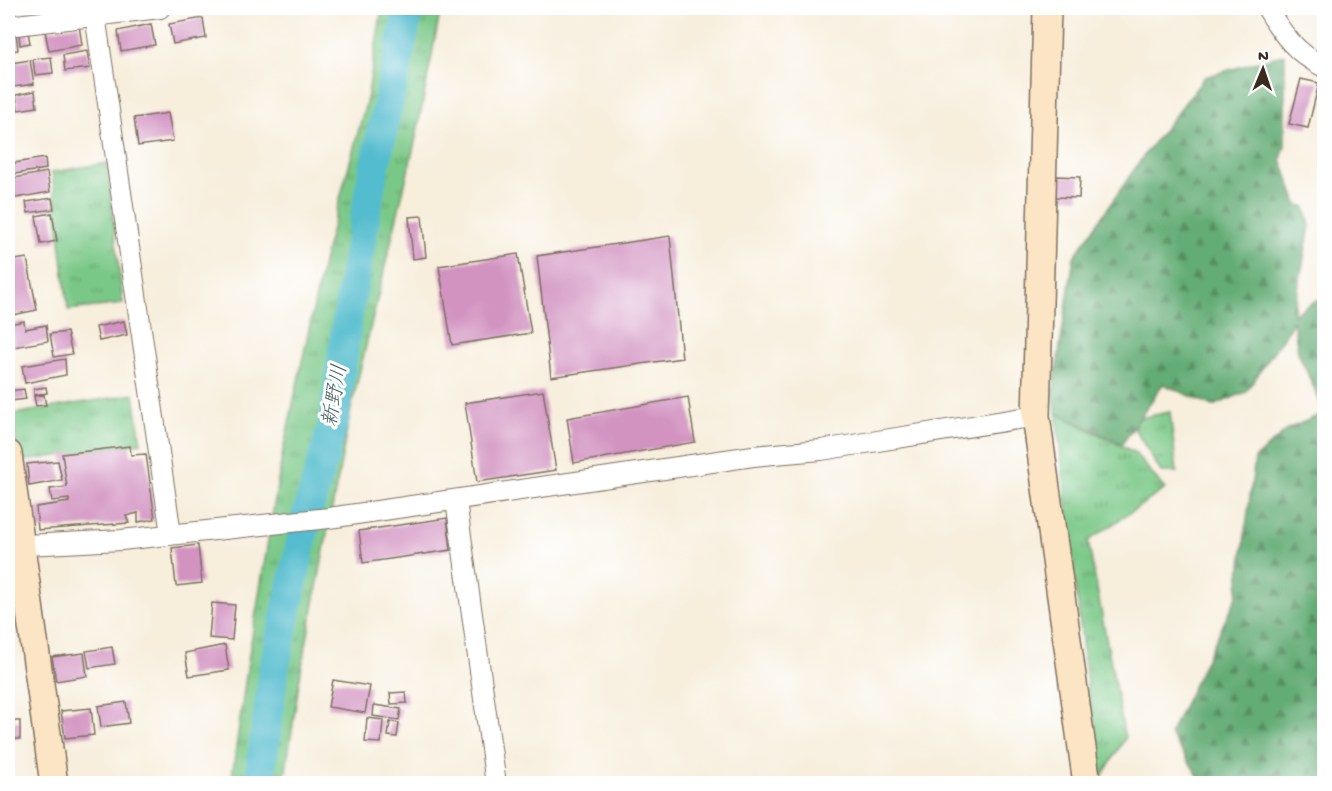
<svg xmlns="http://www.w3.org/2000/svg" width="1332" height="791" viewBox="0 0 1332 791" font-family="'Gochi Hand','Klee One',sans-serif">
<style>
.grass{fill:url(#grass-tufts);stroke:#5a7952;stroke-width:1.5}
.forest{fill:url(#forest-firs);stroke:#4f6b49;stroke-width:1.5}
.lines{fill:none;stroke-linecap:round;stroke-linejoin:round}
.river{stroke:#52bcce;stroke-width:30}
.building{fill:#d293c1}
.street-casing{stroke:#7d6f60;stroke-width:22}
.secondary-casing{stroke:#7d6f60;stroke-width:30}
.street{stroke:#fff;stroke-width:20}
.secondary{stroke:#fce5c4;stroke-width:27}
.labels{text-anchor:middle;dominant-baseline:central;stroke-width:6;stroke-linejoin:round;paint-order:stroke}
.water-label{font-size:21px;font-style:italic;fill:#435d5c;stroke:#fff}
</style>
<defs>
<pattern id="grass-tufts" width="24" height="20" patternUnits="userSpaceOnUse" patternTransform="scale(1.5)"><rect width="24" height="20" fill="#7ac887"/><path d="M3 7l-1-3M5 7V3M7 7l1-3M15 17l-1-3M17 17v-4M19 17l1-3" fill="none" stroke="#65a36e"/></pattern>
<pattern id="forest-firs" width="22" height="20" patternUnits="userSpaceOnUse" patternTransform="scale(1.5)"><rect width="22" height="20" fill="#63ac74"/><path d="M5 1l3.5 6h-7zM16 11l3.5 6h-7z" fill="#538c5f"/></pattern>
</defs>
<rect width="100%" height="100%" fill="#fff"/>
<filter id="ink" filterUnits="userSpaceOnUse"><feTurbulence type="fractalNoise" baseFrequency=".0167" numOctaves="2"/><feDisplacementMap in="SourceGraphic" scale="12" xChannelSelector="R" yChannelSelector="G"/><feConvolveMatrix kernelMatrix="1 2 1 2 8 2 1 2 1" color-interpolation-filters="sRGB"/></filter>
<filter id="wash" filterUnits="userSpaceOnUse"><feTurbulence type="fractalNoise" baseFrequency=".008" numOctaves="4" result="noise"/><feDisplacementMap in="SourceGraphic" scale="24" xChannelSelector="R" yChannelSelector="G"/><feGaussianBlur stdDeviation="1.35" result="paint"/><feColorMatrix in="noise" values="0 0 0 0 0 0 0 0 0 0 0 0 0 0 0 0 0 1.4 0 .05"/><feComposite in="paint" operator="in"/></filter>
<g filter="url(#wash)">
<rect width="100%" height="100%" fill="#f7eedc"/>
<!-- grass -->
<path class="grass" d="M382 8H441L415 142 352 404 301 671 284 783 231 784 249 654 283 451 325 254 367 99Z
M107 163 123 304 68 310 52 172Z
M134 394 141 443 18 462 12 414Z
M1170 412 1177 472H1161L1129 420Z
M1056 413 1134 452 1165 489 1088 541 1125 738 1098 783Z"/>
<!-- forest -->
<path class="forest" d="M1285 54V146L1281 159 1297 204 1305 207 1310 226 1293 315 1318 299 1324 306V411L1298 352 1293 319 1291 326 1246 392 1213 406 1163 384 1122 444 1056 413 1053 391 1074 257 1145 154 1205 77Z
M1324 413V783H1203L1170 734 1237 596 1255 458 1288 429Z"/>
<g class="lines">
<!-- river -->
<path class="river" d="M259 784 274 669 307 515 334 420 347 320 371 183 409 8"/>
</g>
<g id="blocks">
<!-- building -->
<path class="building" d="M203 18 206 38 173 44 169 24Z
M151 24 155 45 121 51 118 31Z
M79 25 82 45 49 51 45 31Z
M28 32 30 43 20 45 19 34Z
M16 33 18 50 8 52V34Z
M87 51 90 68 65 71 63 55Z
M51 57 53 73 35 75 33 59Z
M30 60 34 84 14 87 11 63Z
M1301 79 1319 83 1308 128 1289 124Z
M35 91 37 107 18 110 16 95Z
M8 113H12L15 133 8 134Z
M168 113 173 141 138 146 134 118Z
M45 158 46 169 8 175V164Z
M47 172 50 192 10 199 8 179Z
M1056 176 1080 177 1079 198 1055 197Z
M52 198 54 209 28 213 26 202Z
M52 213 57 241 41 244 36 216Z
M422 216 426 257 413 259 409 217Z
M670 236 682 358 551 377 537 256Z
M518 254 531 333 452 345 439 266Z
M27 258 37 310 8 316V261Z
M24 321 25 329 46 325 48 341 14 347 10 324Z
M124 321 127 335 99 341 96 327Z
M67 332 72 354 54 357 50 334Z
M65 359 66 375 25 383 22 366Z
M46 387 47 393 34 395V389Z
M24 389 26 399 11 401 9 391Z
M543 391 556 470 477 482 465 403Z
M44 395 46 405 36 406 34 396Z
M688 397 695 442 574 463 567 418Z
M130 446 131 455 146 454 155 519 138 522V513L126 516 129 523 38 530 36 507 69 502V499L52 501 50 489 67 487 62 454Z
M58 461 62 480 29 486 27 464Z
M447 518 451 550 363 563 359 531Z
M198 545 202 583 176 586 172 548Z
M212 603 235 605 232 640 209 638Z
M225 645 229 670 189 676 185 653Z
M112 647 115 664 89 668 86 651Z
M84 653 87 676 56 681 52 657Z
M333 680 370 686 365 713 328 707Z
M406 692 407 703 391 704 390 693Z
M126 702 129 723 101 727 98 706Z
M374 705 401 709 399 720 373 716Z
M91 708 94 735 65 738 61 711Z
M367 718 383 720 381 743 365 742Z
M8 721H20V739H8Z
M390 722 399 723 397 737 388 736Z"/>
</g>
</g>
<g filter="url(#ink)">
<use href="#blocks" fill-opacity="0" stroke="#7d6f60" stroke-width="1.5"/>
<g class="lines">
<!-- street casing -->
<g class="street-casing">
<path id="street" d="M94 8 171 534
M1267 8C1282 34 1297 54 1324 67
M8 26 160 8
M456 501 496 784
M8 546 121 540 329 518 753 456 821 450 1036 416"/>
</g>
<!-- secondary casing -->
<g class="secondary-casing">
<path id="secondary" d="M1047 8 1036 416 1087 784
M8 454 54 784"/>
</g>
<!-- street -->
<use href="#street" class="street"/>
<!-- secondary -->
<use href="#secondary" class="secondary"/>
</g>
</g>
<g class="labels">
<!-- water labels -->
<g class="water-label">
<text transform="translate(337 396) rotate(-80)">新野川</text>
</g>
</g>
<!-- margin -->
<rect width="1332" height="791" fill="none" stroke="#fff" stroke-width="30"/>
<!-- north arrow -->
<g transform="translate(1263 69) rotate(2)" stroke="#ffffff" stroke-width="4.5" paint-order="stroke">
<path d="M0-4.5L10 22L0 15L-10 22Z" fill="#3b2a1e"/>
<text y="-9" font-size="16" font-weight="bold" text-anchor="middle" fill="#3b2a1e">N</text>
</g>
</svg>
